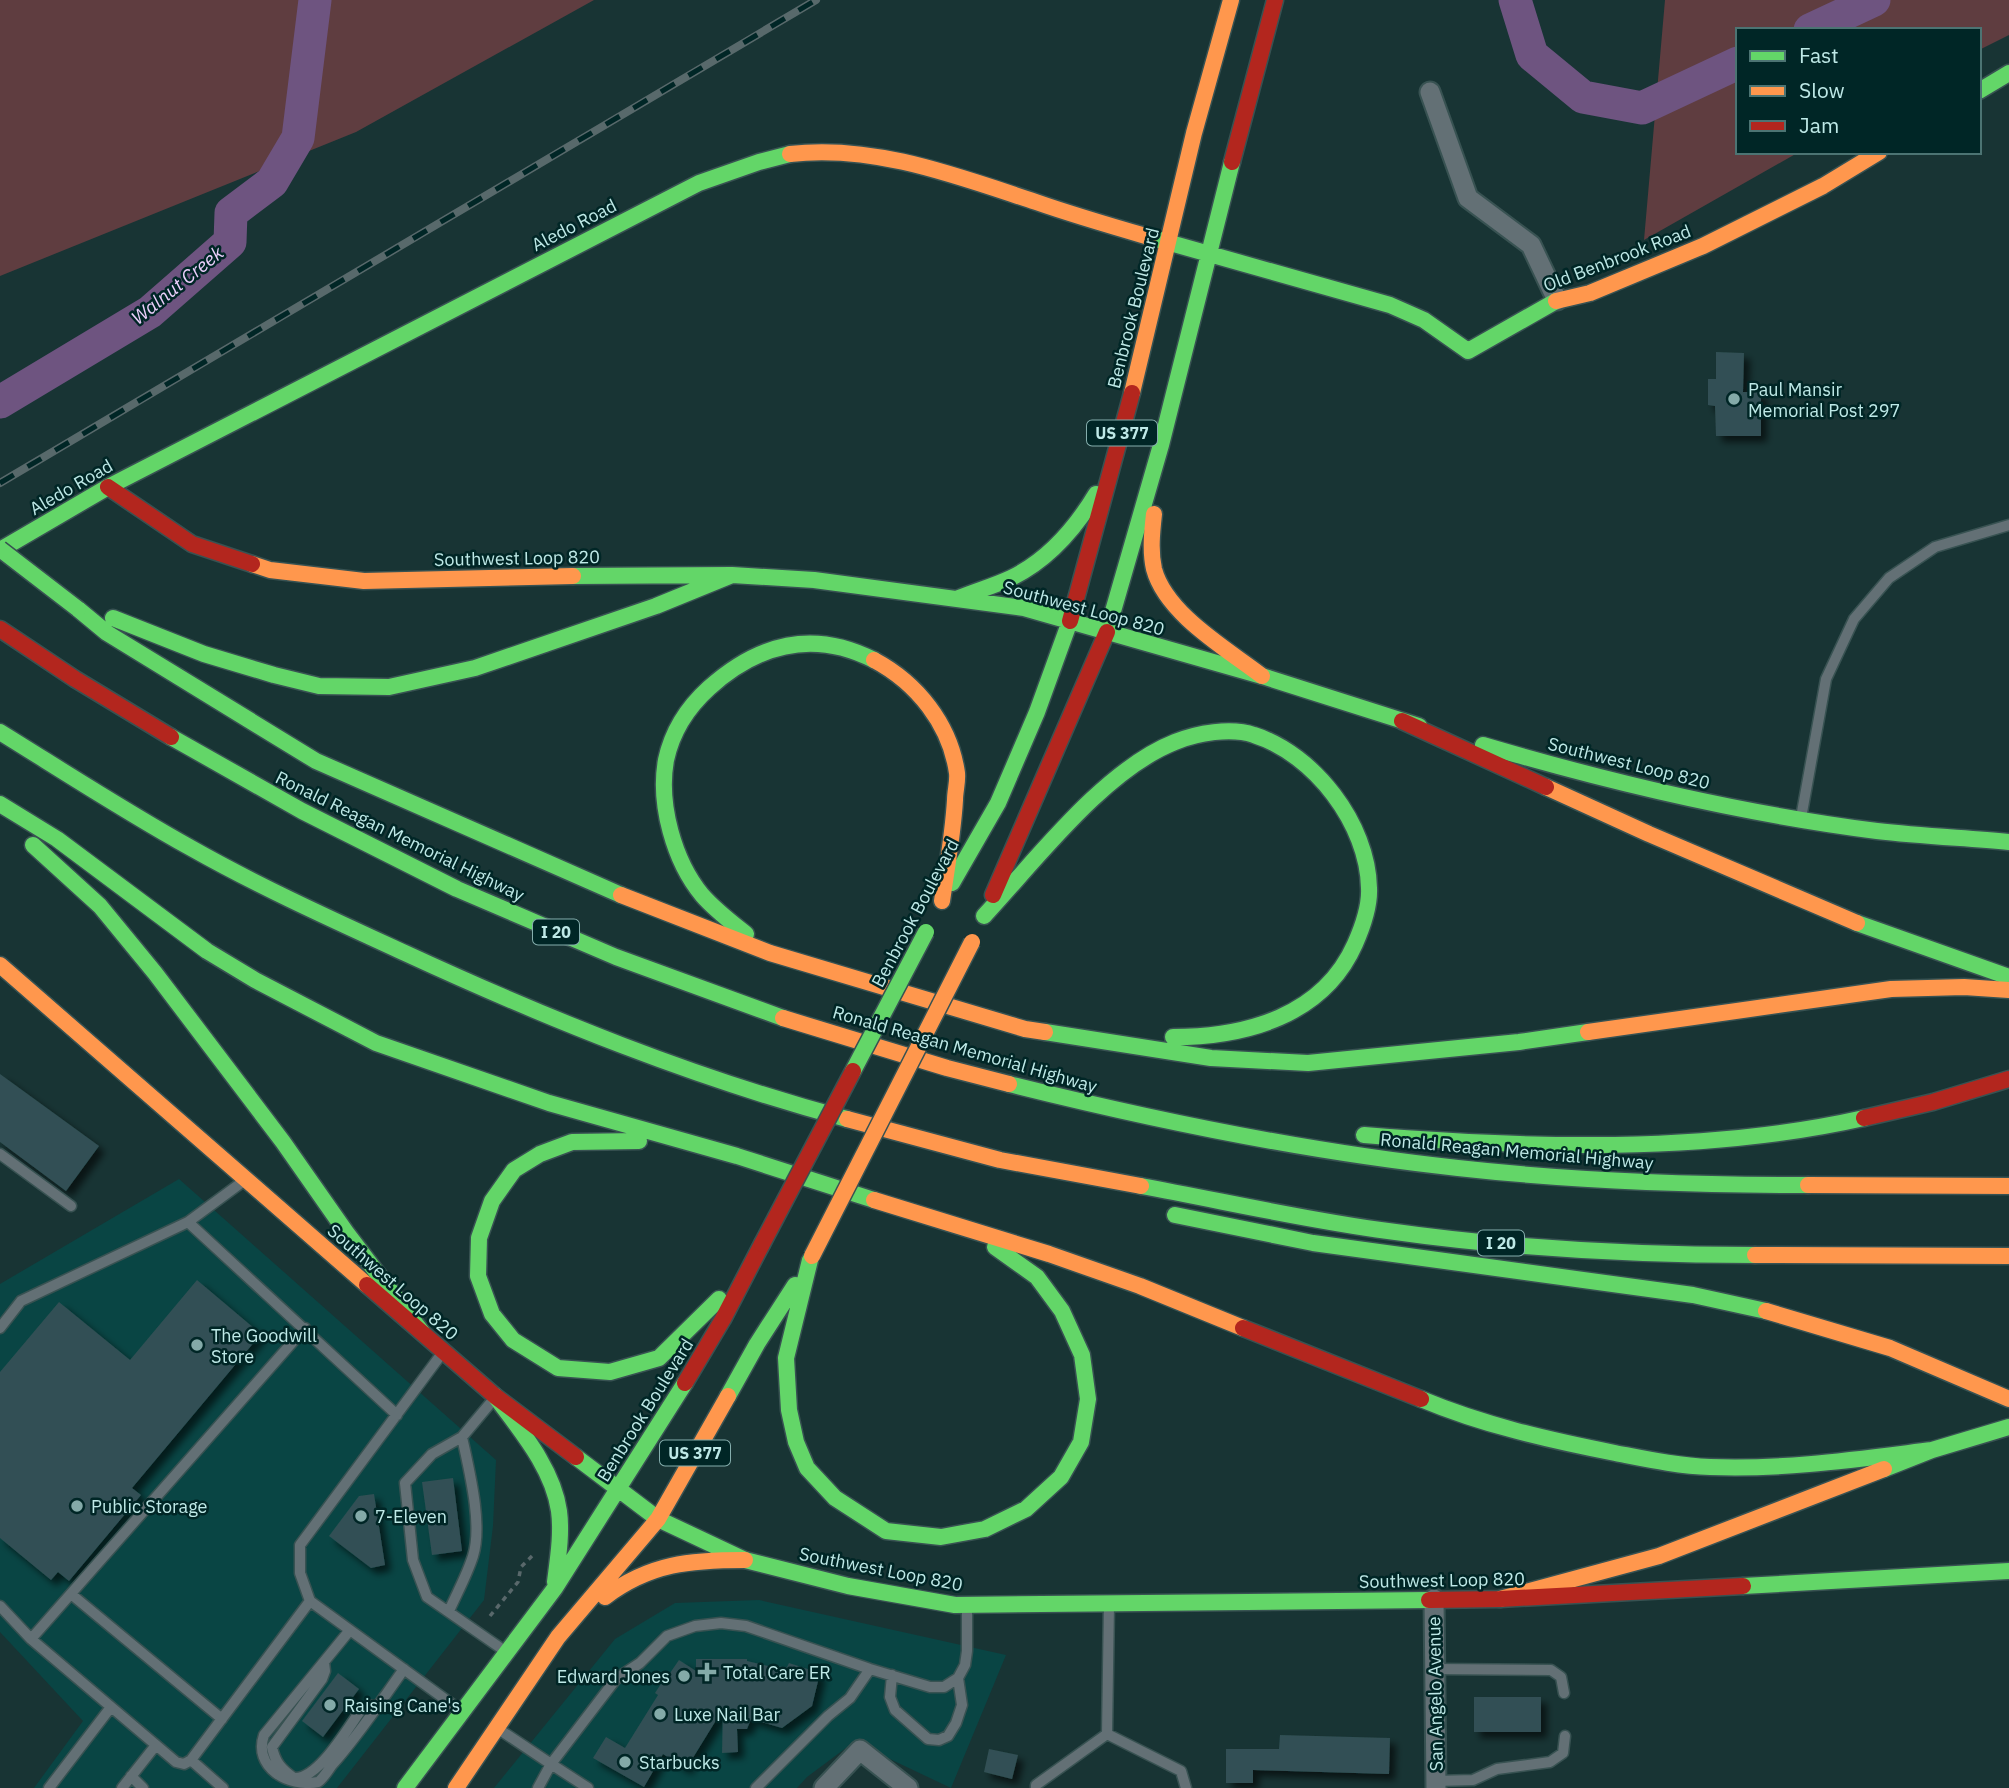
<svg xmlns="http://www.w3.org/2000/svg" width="2009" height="1788" viewBox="0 0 2009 1788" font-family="'IBM Plex Sans',sans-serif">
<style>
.built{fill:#094544}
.green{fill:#5f3d40}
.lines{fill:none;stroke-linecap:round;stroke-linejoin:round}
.river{stroke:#6e5480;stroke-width:33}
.building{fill:#315054;filter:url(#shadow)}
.lane-casing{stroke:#385252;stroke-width:13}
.street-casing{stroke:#385252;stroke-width:23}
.fast-casing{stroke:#385252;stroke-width:19}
.slow-casing{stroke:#385252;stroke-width:19}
.jam-casing{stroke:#385252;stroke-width:19}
.path{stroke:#59686b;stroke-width:3.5;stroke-dasharray:5 5;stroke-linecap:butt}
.lane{stroke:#637075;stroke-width:10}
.street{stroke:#637075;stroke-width:19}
.fast{stroke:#63d668;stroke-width:16}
.slow{stroke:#ff974d;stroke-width:16}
.jam{stroke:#b3261e;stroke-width:16}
.rail-casing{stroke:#58696b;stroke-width:8}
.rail{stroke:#002626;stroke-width:5;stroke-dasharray:16;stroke-linecap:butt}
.fast-bridge-casing{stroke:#385252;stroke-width:19;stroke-linecap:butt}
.slow-bridge-casing{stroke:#385252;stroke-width:19;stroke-linecap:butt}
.jam-bridge-casing{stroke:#385252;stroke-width:19;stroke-linecap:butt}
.fast-bridge{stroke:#63d668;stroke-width:16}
.slow-bridge{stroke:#ff974d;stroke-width:16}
.jam-bridge{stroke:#b3261e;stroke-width:16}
.poi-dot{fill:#84aaa8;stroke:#002626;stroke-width:2.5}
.labels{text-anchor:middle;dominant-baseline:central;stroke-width:5;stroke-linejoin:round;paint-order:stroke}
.shield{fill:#002626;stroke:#85aead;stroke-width:2}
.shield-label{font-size:16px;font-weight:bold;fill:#bee9e7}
.street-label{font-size:18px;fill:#bee9e7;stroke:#002626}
.poi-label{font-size:18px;fill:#bee9e7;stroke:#002626;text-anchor:start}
.water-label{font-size:19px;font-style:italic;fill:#edd0fd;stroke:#002626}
</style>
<defs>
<filter id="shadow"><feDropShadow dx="6" dy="6" stdDeviation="3.5" flood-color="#0009"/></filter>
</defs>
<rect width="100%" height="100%" fill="#183434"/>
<!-- built -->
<path class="built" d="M179 1179 496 1460 493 1526 484 1600 337 1788H34L83 1721 0 1632V1284Z
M759 1600 1006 1655 951 1788 854 1742 807 1777 797 1788H494L615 1639 675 1603Z"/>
<!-- green -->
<path class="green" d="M0 0H594L356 132 0 276Z
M1665 0H2009V35L1979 50V30H1738V152H1799L1644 240Z"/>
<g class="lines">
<!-- river -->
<path class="river" d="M1515 0 1532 55 1583 97 1642 108 1738 63
M1810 30 1874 0
M0 402 150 312 230 242 231 213 272 182 298 138 315 0"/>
</g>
<!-- building -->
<path class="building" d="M1716 352 1744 353 1743 392H1761V436H1716L1715 406 1708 405V379H1716Z
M0 1074 99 1146 66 1191 0 1142Z
M197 1280 261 1334 132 1488 141 1495 69 1581 58 1572 51 1580 0 1538V1372L59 1302 130 1360Z
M453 1478 462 1551 432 1555 422 1482Z
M374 1494 385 1565 371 1568 329 1536 359 1496Z
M696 1659H747V1661L768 1666 787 1667 789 1663 820 1673 812 1706 782 1728 751 1719 747 1729H737L738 1752 722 1753 723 1709 686 1769 663 1754 644 1787 593 1758 606 1737 625 1748 658 1695 655 1693 668 1673H670L679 1660 696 1671Z
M338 1673 359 1689 323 1737 302 1721Z
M1474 1697H1541V1732H1474Z
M1280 1735 1390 1738 1389 1774 1253 1770V1783H1226V1749H1279Z
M989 1749 1018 1755 1012 1779 984 1772Z"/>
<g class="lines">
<!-- lane casing -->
<g class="lane-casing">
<path id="lane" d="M1801 818 1826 679 1854 619 1889 578 1935 547 2009 525
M0 1154 71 1206
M188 1222 397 1415
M0 1328 21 1301 188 1222 245 1180
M493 1400 462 1437 432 1454 405 1483 413 1560 427 1597 502 1649
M71 1594 222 1719
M310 1601 460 1710
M0 1606 31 1639 156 1745 176 1762 184 1764 191 1760 310 1601 300 1573V1545L443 1352
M449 1611C457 1593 467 1575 473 1556 483 1524 469 1470 462 1437
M350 1630 264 1735C253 1767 288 1788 318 1782 323 1779 328 1770 332 1765 359 1735 381 1701 404 1669
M31 1639 305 1328
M324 1662 325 1671 322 1679 272 1747C275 1762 281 1769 294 1778 318 1780 347 1729 361 1710L369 1706 378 1705
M1435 1669 1551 1670 1561 1677 1564 1693
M892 1675 890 1697 895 1710 928 1739 939 1740 948 1736 956 1723 962 1705 958 1678
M500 1730 551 1764 616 1679 640 1663 667 1636 695 1626 721 1623 746 1626 870 1669 930 1687H944L958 1678 965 1665 967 1651V1606
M1107 1734 1181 1771 1186 1788
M191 1760 223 1788
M131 1776 143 1788
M1436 1781 1473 1780 1497 1769 1550 1762 1563 1753 1565 1736
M49 1788 111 1707
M122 1788 156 1745
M538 1788 551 1764 588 1788
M756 1788 828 1716 850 1698 870 1669
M1036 1788V1785L1107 1734 1109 1604"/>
</g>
<!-- street casing -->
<g class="street-casing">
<path id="street" d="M1430 92 1468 198 1531 245 1557 300
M1434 1599 1436 1788
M824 1788 860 1750 908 1788"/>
</g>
<!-- fast casing -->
<g class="fast-casing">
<path id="fast" d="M1979 91 2009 73
M1149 237 1390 305 1424 320 1468 351 1556 301
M0 550 108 487 699 183 759 162 790 154
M573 576 732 575 814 580 1024 608 1262 676 1419 726
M959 598C976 591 994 586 1011 578 1048 560 1075 529 1096 494
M78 609 107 633 316 761 621 895
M113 618 204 654 274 675 319 686 389 687 475 668 656 606 732 575
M1107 632 1161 445 1232 162
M0 732C63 771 126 812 191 848 260 887 333 920 405 953 548 1019 694 1078 847 1119
M171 737 302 811 457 889 616 957 783 1018
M1483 745C1612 783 1743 814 1877 831 1921 836 1965 838 2009 842
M0 804 57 839 207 951 255 980 376 1043 549 1103 737 1156 874 1200
M33 845 100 906 155 973 283 1142 346 1232 422 1332
M952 883 998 803 1037 712 1070 621
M984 916C1036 860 1104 770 1175 742 1197 733 1231 727 1254 735 1314 754 1368 824 1369 888 1370 907 1363 926 1355 944 1323 1016 1246 1037 1173 1037
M1857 923 2009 977
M746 934C731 922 715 910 702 895 674 861 658 804 666 760 672 732 688 707 709 688 758 644 813 629 874 660
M1045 1032 1211 1058 1308 1063 1519 1042 1588 1032
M1009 1084C1157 1121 1306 1152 1458 1168 1574 1181 1691 1185 1808 1185
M1364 1135C1526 1148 1704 1154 1864 1118
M639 1141 572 1142 540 1154 514 1170 492 1201 479 1238 478 1276 492 1314 513 1340 558 1368 610 1372 659 1358 719 1299
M1141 1186C1223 1201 1305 1220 1388 1231 1508 1248 1634 1255 1755 1255
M1175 1215 1313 1243 1693 1295 1766 1311
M810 1260 786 1358 789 1410 796 1442 807 1468 835 1498 886 1531 941 1537 985 1529 1026 1509 1061 1477 1081 1442 1088 1399 1082 1355 1062 1311 1037 1277 995 1247
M495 1396C520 1430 553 1468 559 1511 562 1534 558 1558 555 1582
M728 1396 757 1344 795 1285
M1421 1399C1483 1425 1549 1440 1615 1453 1646 1459 1678 1466 1710 1467 1784 1470 1859 1459 1932 1450
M576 1457 658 1519 745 1560 848 1586 955 1605 1429 1600
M1884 1469 1932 1450 2009 1427
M1743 1586 2009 1571
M405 1788 555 1588 685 1383"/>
</g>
<!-- slow casing -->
<g class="slow-casing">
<path id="slow" d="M790 154C874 144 957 176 1036 202 1073 215 1111 226 1149 237
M1556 301 1590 293 1703 246 1823 186 1879 152
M1132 393 1194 133 1231 0
M1154 514C1152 532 1150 551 1154 569 1166 614 1227 649 1262 676
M252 564 270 570 364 581 573 576
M874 660C917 683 950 724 957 773 958 782 955 791 955 800 953 834 947 867 942 901
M1546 787 1649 834 1857 923
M621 895 770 953 1025 1029 1045 1032
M0 965 367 1285
M783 1018 947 1068 1009 1084
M1588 1032 1891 989 1964 987 2009 990
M847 1119 1000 1160 1141 1186
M1808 1185 2009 1186
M874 1200 1049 1254 1140 1286 1243 1328
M1755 1255 2009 1256
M1766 1311 1890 1348 2009 1399
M605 1597C650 1563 691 1560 745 1560
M1500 1599 1659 1556 1884 1469
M456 1788 558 1637 658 1519 728 1396"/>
</g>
<!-- jam casing -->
<g class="jam-casing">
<path id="jam" d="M1232 162 1275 0
M108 487 192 544 252 564
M1070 621 1132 393
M0 629 75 679 171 737
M1402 721 1546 787
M993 895 1107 632
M1864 1118 1933 1102 2009 1079
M367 1285 495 1396 576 1457
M1243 1328 1421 1399
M685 1383 723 1319 762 1244
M1429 1600 1500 1599 1743 1586"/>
</g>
<!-- path -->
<path class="path" d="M490 1616 518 1582 521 1567 532 1556"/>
<!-- lane -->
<use href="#lane" class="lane"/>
<!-- street -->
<use href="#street" class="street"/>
<!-- fast -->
<use href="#fast" class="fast"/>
<!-- slow -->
<use href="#slow" class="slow"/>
<!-- jam -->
<use href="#jam" class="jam"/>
<!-- rail casing -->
<g class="rail-casing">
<path id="rail" d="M0 483 816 0"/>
</g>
<!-- rail -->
<use href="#rail" class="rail"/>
<!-- fast-bridge casing -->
<g class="fast-bridge-casing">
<path id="fast-bridge" d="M0 549 78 609
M853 1071 926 932"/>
</g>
<!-- slow-bridge casing -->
<g class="slow-bridge-casing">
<path id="slow-bridge" d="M812 1256 972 942"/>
</g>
<!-- jam-bridge casing -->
<g class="jam-bridge-casing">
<path id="jam-bridge" d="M762 1244 853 1071"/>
</g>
<!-- fast-bridge -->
<use href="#fast-bridge" class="fast-bridge"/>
<!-- slow-bridge -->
<use href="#slow-bridge" class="slow-bridge"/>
<!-- jam-bridge -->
<use href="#jam-bridge" class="jam-bridge"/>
</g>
<!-- markers -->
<g class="poi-dot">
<circle cx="1734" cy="399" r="7"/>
<circle cx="197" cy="1345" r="7"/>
<circle cx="77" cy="1506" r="7"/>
<circle cx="361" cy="1516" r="7"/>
<path d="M703.5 1661.5h7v7h7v7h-7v7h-7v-7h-7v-7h7z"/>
<circle cx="684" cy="1676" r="7"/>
<circle cx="330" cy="1705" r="7"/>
<circle cx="660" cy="1714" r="7"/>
<circle cx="625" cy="1762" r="7"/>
</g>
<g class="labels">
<!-- shield labels -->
<g class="shield">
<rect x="1087" y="420.5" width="70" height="25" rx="5"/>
<rect x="533" y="919.5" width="46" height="25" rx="5"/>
<rect x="1478" y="1230.5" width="46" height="25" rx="5"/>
<rect x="660" y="1440.5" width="70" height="25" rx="5"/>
</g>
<g class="shield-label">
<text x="1122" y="433">US 377</text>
<text x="556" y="932">I 20</text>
<text x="1501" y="1243">I 20</text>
<text x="695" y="1453">US 377</text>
</g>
<!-- street labels -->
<g class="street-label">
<text transform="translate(574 225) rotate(-27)">Aledo Road</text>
<text transform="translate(1617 258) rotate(-21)">Old Benbrook Road</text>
<text transform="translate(1133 308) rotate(-76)">Benbrook Boulevard</text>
<text transform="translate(71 487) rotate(-30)">Aledo Road</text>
<text transform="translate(517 558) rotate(-1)">Southwest Loop 820</text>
<text transform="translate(1084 608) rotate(15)">Southwest Loop 820</text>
<text transform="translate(1629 763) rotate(14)">Southwest Loop 820</text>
<text transform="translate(400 836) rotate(26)">Ronald Reagan Memorial Highway</text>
<text transform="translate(915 913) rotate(-62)">Benbrook Boulevard</text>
<text transform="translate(965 1049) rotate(16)">Ronald Reagan Memorial Highway</text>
<text transform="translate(1517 1151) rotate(5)">Ronald Reagan Memorial Highway</text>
<text transform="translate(393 1282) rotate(41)">Southwest Loop 820</text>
<text transform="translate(645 1410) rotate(-58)">Benbrook Boulevard</text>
<text transform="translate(881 1569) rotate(11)">Southwest Loop 820</text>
<text transform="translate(1442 1580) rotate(-1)">Southwest Loop 820</text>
<text transform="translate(1435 1694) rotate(-91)">San Angelo Avenue</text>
</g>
<!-- poi labels -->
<g class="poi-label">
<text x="1748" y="389">Paul Mansir<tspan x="1748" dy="21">Memorial Post 297</tspan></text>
<text x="211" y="1335">The Goodwill<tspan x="211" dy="21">Store</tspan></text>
<text x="91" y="1506">Public Storage</text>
<text x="375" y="1516">7-Eleven</text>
<text x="723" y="1672">Total Care ER</text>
<text x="670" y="1676" text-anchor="end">Edward Jones</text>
<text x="344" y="1705">Raising Cane's</text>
<text x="674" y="1714">Luxe Nail Bar</text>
<text x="639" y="1762">Starbucks</text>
</g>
<!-- water labels -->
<g class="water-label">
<text transform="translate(177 285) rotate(-39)">Walnut Creek</text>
</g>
</g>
<!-- legend -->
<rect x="1736" y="28" width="245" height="126" fill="#002626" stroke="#4c7473" stroke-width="2"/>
<rect x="1750" y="51" width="35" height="10" fill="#63d668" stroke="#4c7473" stroke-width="2"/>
<text x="1799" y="63" font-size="21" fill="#bee9e7">Fast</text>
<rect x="1750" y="86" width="35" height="10" fill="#ff974d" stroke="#4c7473" stroke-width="2"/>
<text x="1799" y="98" font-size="21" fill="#bee9e7">Slow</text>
<rect x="1750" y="121" width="35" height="10" fill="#b3261e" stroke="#4c7473" stroke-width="2"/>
<text x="1799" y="133" font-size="21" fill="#bee9e7">Jam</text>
</svg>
